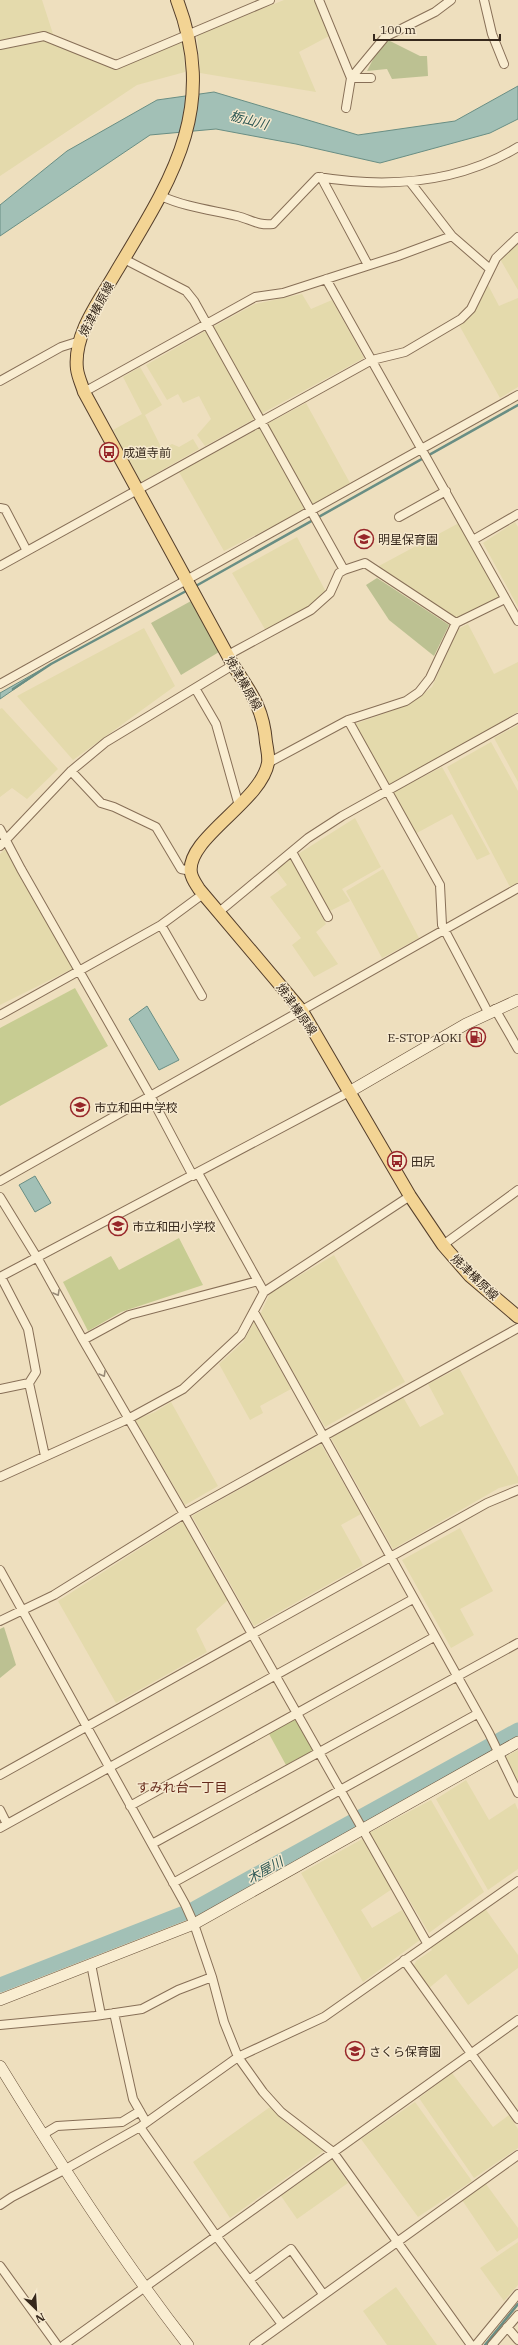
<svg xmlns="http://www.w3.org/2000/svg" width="518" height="2345" viewBox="0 0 518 2345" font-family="'IBM Plex Serif','Noto Sans JP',serif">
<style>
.farmland{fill:#e4daac}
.green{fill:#c7cc92}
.cemetery{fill:#bcc192}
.water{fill:#a2c0b6;stroke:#698e84}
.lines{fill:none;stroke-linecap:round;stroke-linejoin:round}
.stream{stroke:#698e84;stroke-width:2.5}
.river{stroke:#a2c0b6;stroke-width:15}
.street-casing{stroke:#876f57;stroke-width:10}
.secondary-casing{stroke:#69513a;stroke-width:12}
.primary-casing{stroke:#543e2b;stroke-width:14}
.street{stroke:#f9edd1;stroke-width:8}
.secondary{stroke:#f9edd1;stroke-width:11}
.primary{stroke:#f3d494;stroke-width:12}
.oneway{stroke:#988a76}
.labels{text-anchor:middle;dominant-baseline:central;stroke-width:3;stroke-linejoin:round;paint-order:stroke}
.street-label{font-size:12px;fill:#36281c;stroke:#f6e9ce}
.poi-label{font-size:12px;fill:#36281c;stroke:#f6e9ce;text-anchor:start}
.water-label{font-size:13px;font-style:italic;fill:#2a5653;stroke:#f6e9ce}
.neighbourhood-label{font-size:13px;fill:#64281a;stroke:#f6e9ce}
</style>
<rect width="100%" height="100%" fill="#eedfbe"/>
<!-- farmland -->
<path class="farmland" d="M0 0H42L53 34 44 32 0 41Z
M284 0H316L331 35 299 52 316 92 200 73 197 35Z
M43 41 118 69 183 41 185 72 137 85 0 176V50Z
M518 243V290L500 259Z
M487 283 499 306 518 298V387L500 398 459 325Z
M302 294 311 309 332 300 364 358 261 414 213 327 255 304Z
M207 330 254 419 205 446 197 435 211 419 199 396 183 403 178 394 167 400 146 365Z
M140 367 162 405 145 415 162 449 172 444 179 447 193 439 199 449 141 482 113 430 142 414 123 377Z
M306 403 350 483 312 505 267 424Z
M260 428 306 509 224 551 179 472Z
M515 522 518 527V607L483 543Z
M459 523 500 597 456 621 377 567Z
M297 537 326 592 310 607 266 631 232 573Z
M468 624 494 674 518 662V712L389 787 355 724 410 704 432 687 458 629Z
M144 628 175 686 73 760 17 696Z
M2 708 58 769 27 799 12 788 0 797V709Z
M518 725V782L494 738Z
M491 742 518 791V883L510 887 447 767Z
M442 767 490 854 477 860 452 814 415 834 392 793Z
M355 818 381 867 342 889 350 901 328 912 298 854Z
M6 848 74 968 0 1005V854Z
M291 859 326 924 316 932 338 964 314 977 292 945 301 938 270 897 287 885 276 870Z
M383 869 419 938 382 958 346 891Z
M334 1255 405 1382 325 1427 260 1315 270 1293Z
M254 1322 291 1389 260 1406 263 1413 250 1420 219 1364 243 1342Z
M459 1368 518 1477V1483L499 1488 393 1549 331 1438 403 1397 420 1427 444 1414 428 1384Z
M171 1402 218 1486 185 1505 135 1420 155 1412Z
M321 1444 361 1514 341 1525 363 1565 254 1626 192 1516Z
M183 1521 228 1600 196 1629 207 1652 116 1703 58 1601Z
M460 1528 493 1591 460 1609 474 1635 451 1648 402 1560Z
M518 1750V1784L505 1757Z
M466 1780 489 1820 515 1803 518 1810V1869L488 1890 436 1799Z
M431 1800 484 1892 429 1933 369 1833Z
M364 1838 392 1889 361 1910 372 1928 402 1910 420 1940 363 1982 301 1873Z
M484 1907 518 1955V1968L468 2005 446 1974 429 1988 413 1967 416 1961 432 1950 429 1946Z
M452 2073 493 2127 509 2115 518 2129V2148L474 2178 419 2098Z
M415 2102 472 2181 418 2217 361 2139Z
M270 2107 285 2122 325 2150 230 2218 193 2162Z
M332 2159 348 2183 297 2219 281 2196Z
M486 2184 518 2228V2238L497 2252 462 2200Z
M518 2242V2285L504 2301 480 2268Z
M396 2287 437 2345H387L363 2311Z"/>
<!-- green -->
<path class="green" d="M75 988 108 1046 0 1106V1028Z
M179 1238 203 1285 121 1312 88 1331 63 1282 111 1256 119 1270Z
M295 1717 314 1750 286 1765 268 1732Z"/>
<!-- cemetery -->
<path class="cemetery" d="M384 38 420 56H427L428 76 392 79 387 69 367 71Z
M377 578 449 625 434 656 389 620 366 585Z
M191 601 219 652 181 675 151 623Z
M4 1627 16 1665 0 1678V1629Z"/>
<!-- water -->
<path class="water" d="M518 86V119L490 133 380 163 296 144 216 129 150 135 0 236V205L67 151 157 100 214 92 358 135 455 121Z
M51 664 0 699V693Z
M147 1006 179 1060 159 1070 129 1019Z
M35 1176 51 1203 35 1212 19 1185Z"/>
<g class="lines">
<!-- stream -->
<path class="stream" d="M194 587 518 405
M13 689 51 664 188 590
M485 2345 518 2304"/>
<!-- river -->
<path class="river" d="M0 1985 192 1910 518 1730"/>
<!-- street casing -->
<g class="street-casing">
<path id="street" d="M319 0 351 78H371
M484 0 492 34 504 64
M0 45 44 36 116 65 270 0
M346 108 351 78 385 37 435 12 451 0
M321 177 368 265
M411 183 452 236 490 269
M161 196C185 207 211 210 237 216 250 219 258 226 273 224L318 177C386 188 457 184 518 147
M124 259 186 291 194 301 344 570
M326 279 518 621
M0 381 61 347 80 341
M84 392 255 297 283 293 398 256 452 236
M0 508 5 509 27 551
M399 517 446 491
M473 540 518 514
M0 566 372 360 405 352 461 319 471 309 496 258 518 237
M228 655 311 610 330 593 339 573 344 570 365 563 456 623
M0 684 518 395
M195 688 216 724 239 806
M348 720 440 885 442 925 488 1012
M268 763 348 720 406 701 419 692 430 678 456 623 505 599
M71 771 101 803 114 807 156 827 181 869 191 871
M0 829 21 869 151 1097 193 1176
M0 846 71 771 106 742 233 665
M292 852 328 917
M219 912 308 838 342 816 518 718
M161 925 202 996
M495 1009 518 1049
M0 1015 161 925 203 894
M198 1173 264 1292
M0 1181 518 888
M0 1197 38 1259 83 1340 184 1514 427 1943
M443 1245 518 1190
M0 1277 349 1092
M1 1277 28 1329 36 1372 29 1383 45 1456
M254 1312 489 1733 518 1793
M83 1340 129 1315 258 1281
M0 1389 29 1383
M0 1477 128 1419 183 1389 241 1335 264 1292 410 1196
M0 1570 185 1904 194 1924 212 1977 224 2022 238 2057 263 2092 281 2112 333 2152 471 2345
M0 1621 54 1595 184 1514 518 1328
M0 1775 487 1503 518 1490
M130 1806 434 1637
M0 1810 7 1824
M0 1828 413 1599
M152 1844 518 1643
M173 1883 477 1714
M404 1960 518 2119
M91 1964 101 2015
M114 2013 133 2099 146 2122
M0 2025 95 2016 142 2009 178 1990 212 1977
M140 2127 217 2237 281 2323
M42 2135 57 2126 122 2122 140 2111
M0 2205 12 2197 64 2170 140 2127 238 2057 324 2017 518 1881
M0 2266 57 2345
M249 2280 291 2249 323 2294
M507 2327 518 2340
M64 2345 518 2020
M254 2345 518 2155
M476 2345 518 2294
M492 2345 518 2315"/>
</g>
<!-- secondary casing -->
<g class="secondary-casing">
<path id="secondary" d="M349 1092 466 1024 518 1000
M0 2000 194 1924 518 1742
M0 2066C59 2162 119 2256 188 2345"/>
</g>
<!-- primary casing -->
<g class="primary-casing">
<path id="primary" d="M177 0C219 110 171 180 116 272 100 300 73 334 77 369 78 377 82 385 84 392L233 665C251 693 263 707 266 742 267 749 269 756 268 763 261 802 185 839 191 873 192 879 196 884 199 889L302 1011 410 1196 443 1245 470 1276 518 1317"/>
</g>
<!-- street -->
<use href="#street" class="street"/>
<!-- secondary -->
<use href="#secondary" class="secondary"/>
<!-- primary -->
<use href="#primary" class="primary"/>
</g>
<!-- one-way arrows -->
<defs><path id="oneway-chevron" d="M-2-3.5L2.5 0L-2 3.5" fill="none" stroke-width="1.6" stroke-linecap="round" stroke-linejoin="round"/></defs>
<g class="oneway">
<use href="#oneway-chevron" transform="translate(57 1293) rotate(61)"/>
<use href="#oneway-chevron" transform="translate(103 1374) rotate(60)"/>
</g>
<!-- icons -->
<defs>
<g id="bus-ring" transform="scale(1)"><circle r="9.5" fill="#f6e9ce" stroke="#972629" stroke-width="1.5"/><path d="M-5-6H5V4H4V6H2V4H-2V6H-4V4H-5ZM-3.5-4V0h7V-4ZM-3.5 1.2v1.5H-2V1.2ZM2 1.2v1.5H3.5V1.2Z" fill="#972629"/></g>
<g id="school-ring" transform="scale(1)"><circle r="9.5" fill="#f6e9ce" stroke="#972629" stroke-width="1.5"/><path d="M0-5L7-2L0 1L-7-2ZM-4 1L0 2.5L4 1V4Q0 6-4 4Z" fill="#972629"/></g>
<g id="fuel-ring" transform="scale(1)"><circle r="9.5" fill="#f6e9ce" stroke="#972629" stroke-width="1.5"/><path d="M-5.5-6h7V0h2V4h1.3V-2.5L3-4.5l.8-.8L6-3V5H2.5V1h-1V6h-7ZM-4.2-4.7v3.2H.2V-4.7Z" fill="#972629"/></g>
</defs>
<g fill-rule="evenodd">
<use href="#bus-ring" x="109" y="452"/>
<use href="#school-ring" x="364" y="539"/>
<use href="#fuel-ring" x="476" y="1037"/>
<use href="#school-ring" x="80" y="1107"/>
<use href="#bus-ring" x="397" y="1161"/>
<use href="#school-ring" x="118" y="1226"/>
<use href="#school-ring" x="355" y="2051"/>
</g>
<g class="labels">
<!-- street labels -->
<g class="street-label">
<text transform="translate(96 309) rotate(-62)">焼津榛原線</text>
<text transform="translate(244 683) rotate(60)">焼津榛原線</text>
<text transform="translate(297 1009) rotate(55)">焼津榛原線</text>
<text transform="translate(475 1277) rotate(44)">焼津榛原線</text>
</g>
<!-- poi labels -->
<g class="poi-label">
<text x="123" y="452">成道寺前</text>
<text x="378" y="539">明星保育園</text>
<text x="462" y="1037" text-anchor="end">E-STOP AOKI</text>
<text x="94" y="1107">市立和田中学校</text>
<text x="411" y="1161">田尻</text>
<text x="132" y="1226">市立和田小学校</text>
<text x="369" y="2051">さくら保育園</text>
</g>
<!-- water labels -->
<g class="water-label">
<text transform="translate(249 120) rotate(15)">栃山川</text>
<text transform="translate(265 1870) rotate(-29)">木屋川</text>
</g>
<!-- neighbourhood labels -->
<g class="neighbourhood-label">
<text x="182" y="1787">すみれ台一丁目</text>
</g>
</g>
<!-- north arrow -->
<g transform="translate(36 2309) rotate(155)" stroke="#f6e9ce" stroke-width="3" paint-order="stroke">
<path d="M0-3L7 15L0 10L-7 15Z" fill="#36281c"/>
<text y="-6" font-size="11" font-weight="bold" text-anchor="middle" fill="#36281c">N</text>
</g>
<!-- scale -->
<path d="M374 34v6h126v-6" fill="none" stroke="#36281c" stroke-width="2"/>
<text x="380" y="34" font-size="12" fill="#36281c" stroke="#f6e9ce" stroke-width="3" paint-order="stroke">100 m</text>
</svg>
